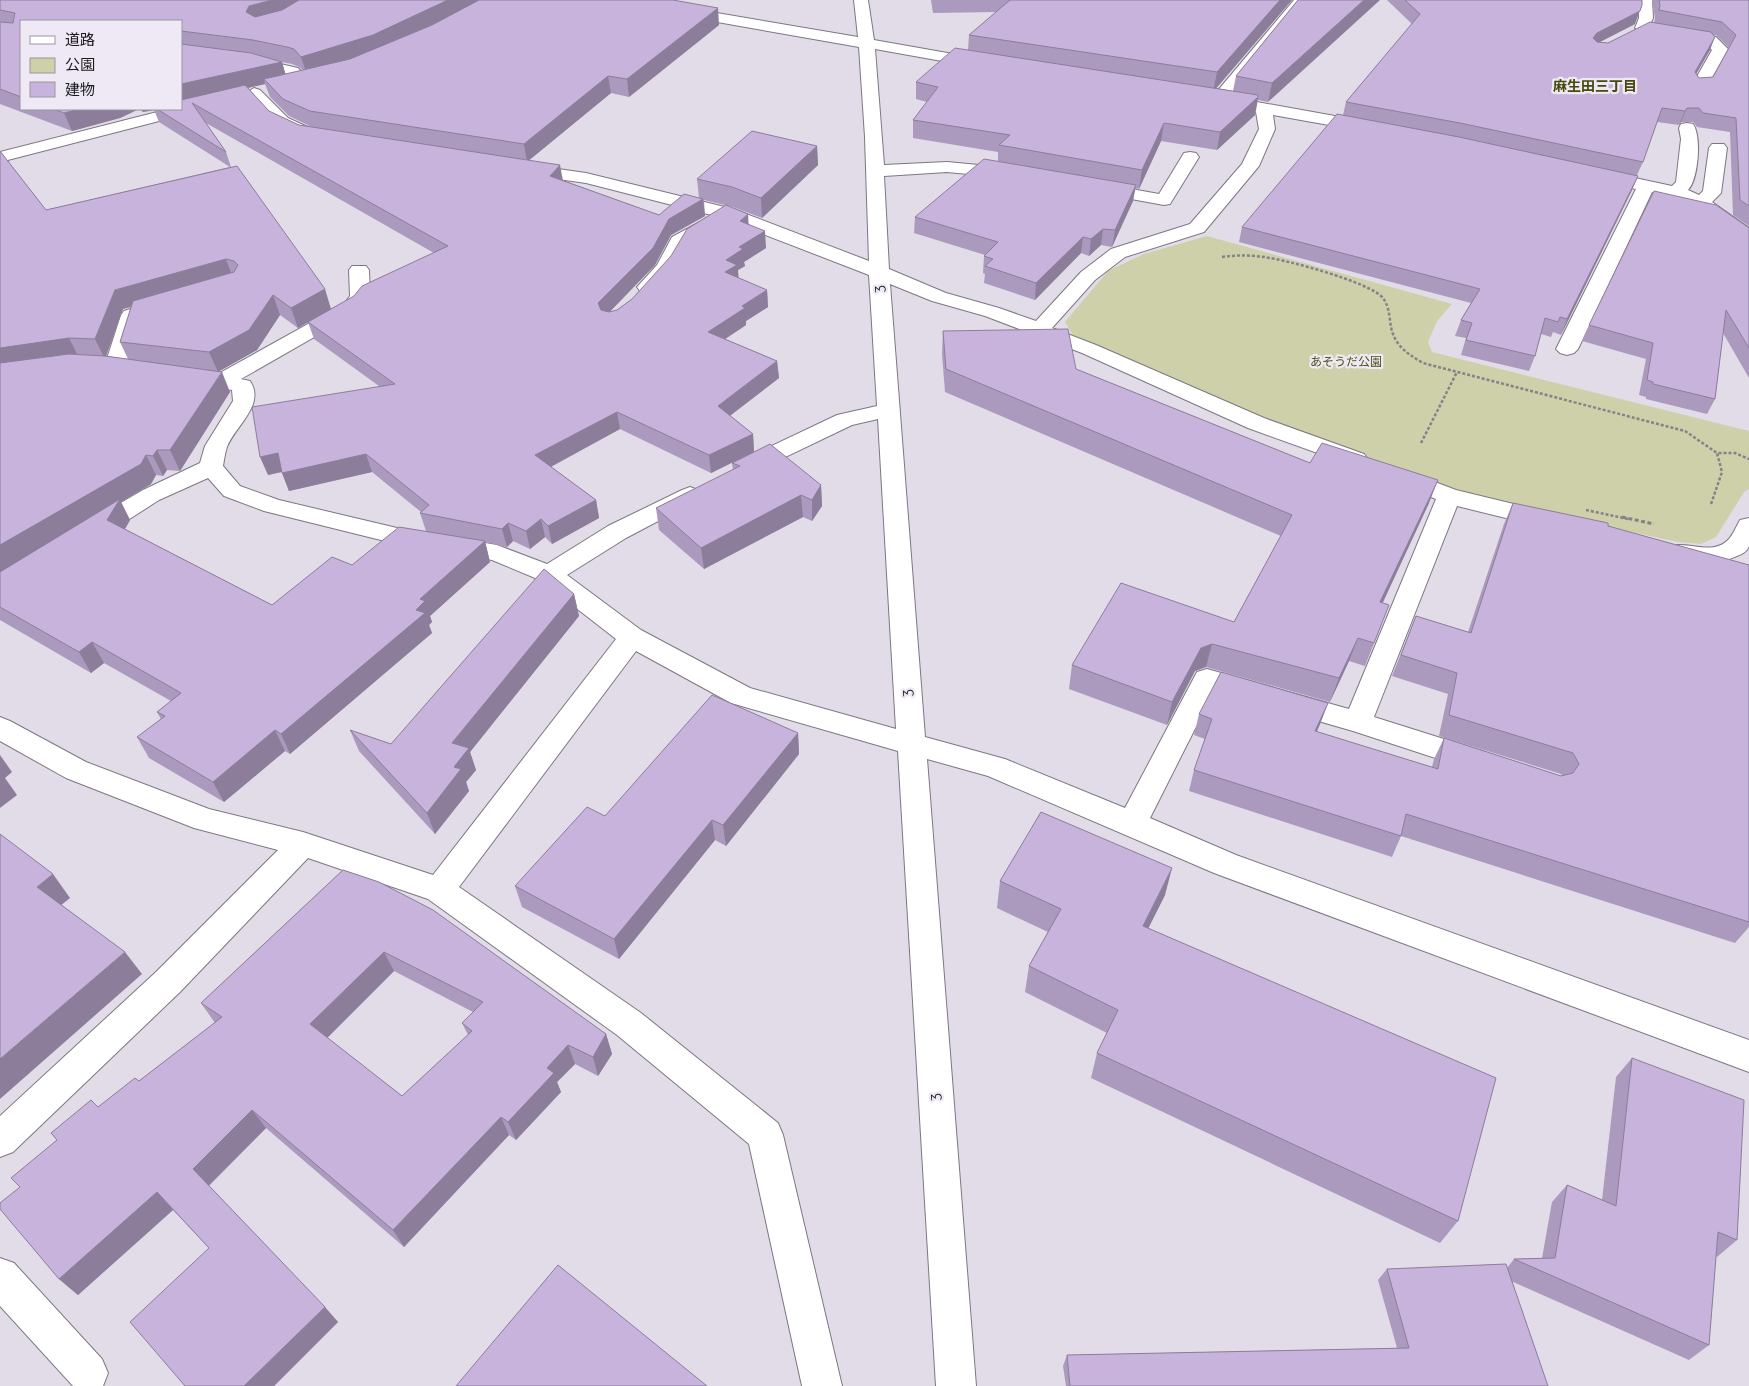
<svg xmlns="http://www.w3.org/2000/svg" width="1749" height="1386" viewBox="0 0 1749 1386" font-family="Quicksand,'Noto Sans JP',sans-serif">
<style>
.green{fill:#cdd0a9}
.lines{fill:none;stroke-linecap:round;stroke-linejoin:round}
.minor-casing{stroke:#7c7781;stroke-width:2}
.path-far1{stroke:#86828a;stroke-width:2.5;stroke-dasharray:3 2;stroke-linecap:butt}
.path{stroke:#86828a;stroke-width:3;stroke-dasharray:4 2.5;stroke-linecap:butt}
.minor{fill:#fff;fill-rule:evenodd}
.wall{fill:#ac9abe;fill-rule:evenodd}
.shaded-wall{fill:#8c7d9b}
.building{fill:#c8b3dd;stroke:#8c7d9b;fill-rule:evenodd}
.labels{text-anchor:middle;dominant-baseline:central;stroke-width:4.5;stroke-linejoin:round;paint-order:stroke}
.far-park-label{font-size:12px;fill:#4d4f19;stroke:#eee9f4}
.far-neighbourhood-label{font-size:14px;font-weight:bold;fill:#46490b;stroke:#eee9f4}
.street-label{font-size:15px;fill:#1a191c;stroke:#eee9f4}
</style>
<rect width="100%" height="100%" fill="#e1dce7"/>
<!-- green -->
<path class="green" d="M1207 236 1452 304 1437 321 1428 342 1432 352 1749 431V489L1744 492 1716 537 1701 544 1678 542C1601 525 1522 511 1447 486 1319 443 1195 391 1073 335L1065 322 1108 271 1144 254Z"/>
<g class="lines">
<!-- minor casing -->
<g class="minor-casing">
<path id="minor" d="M608 0H640L858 37 854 0H868L874 40 987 60 989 63 981 68 875 49 884 165 947 162 1011 168 1017 169 1020 173 1017 177 1011 178 947 172 884 176 889 269 946 293 999 308 1036 321 1081 272 1111 249 1190 224 1242 164 1259 129 1256 112 1217 106 1209 101 1294 0H1309L1229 97 1368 122 1374 123 1376 127 1374 131 1368 132 1273 115 1275 129 1259 166 1204 232 1125 257 1095 280 1052 328 1096 345 1264 418 1364 454 1368 459 1364 464 1356 466 1348 464 1248 428 1082 353 985 316 932 301 890 284 925 737 1005 759 1125 808 1197 672 1207 669 1349 709 1436 499 1390 481 1386 476 1390 471 1398 469 1406 471 1456 490 1555 514 1558 520 1555 526 1546 528 1457 506 1374 717 1485 752 1489 760 1485 768 1475 771 1353 731 1214 691 1150 818 1236 855 1749 1040V1072L1214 873 988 776 927 759 976 1386H936L898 751 731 703 636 651 459 887 641 1013 778 1123 783 1135 842 1386H802L749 1144 617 1035 428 899 308 858 180 992 13 1152 0 1157V1116L156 972 278 850 194 828 66 778 0 741V717L10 721 86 762 209 809 303 832 433 875 616 639 540 580 492 560 397 544 264 511 224 496 208 478 159 500 103 536 94 538 85 536 82 530 85 524 143 490 200 463 205 446 233 401 232 390 182 383 179 378 182 373 190 372 218 374 344 304 350 296 349 270 352 266H366L369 270 370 297 358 312 241 379 250 381C266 405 235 426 227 447 225 453 224 460 223 466L240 486 279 500 397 528 497 545 547 564 608 526 682 490 690 487 698 490 702 495 698 500 626 538 567 575 641 630 750 688 896 729 878 419 852 425 754 472 746 474 738 472 734 467 738 462 837 415 877 406 869 275 719 217 586 183 523 174 517 173 514 169 517 165 523 164 586 173 733 209 869 261 865 137 859 47 615 4Z
M1638 0H1652L1653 18 1647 31 1642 32 1635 28 1639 18Z
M1677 29 1716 37 1728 49 1705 90H1693L1691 87 1712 50 1706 44 1672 37 1669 34Z
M181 49 258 59 298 68 311 83 303 88 297 86 287 75 181 59Z
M254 88 260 90 288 118 312 129 314 133 312 137C289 142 258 110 246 93Z
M192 103 198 105 200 108 198 111 0 162V152L169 109H181V106Z
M1687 123 1693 124C1702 137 1698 180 1688 190L1699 195 1703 191 1709 148 1712 144H1724L1727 148 1721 193 1712 202 1749 228V243L1742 241C1711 218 1692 201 1652 192L1578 349 1574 353 1567 355 1560 353 1556 349 1636 189 1592 179 1589 175 1592 171 1598 170 1672 186 1676 182 1681 139 1679 128 1681 124Z
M1190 152 1196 153 1199 157 1170 204 1164 205 1098 193 1092 192 1089 188 1092 184 1098 183 1159 194 1184 153Z
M711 216 718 218 720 222 718 226 687 244 672 272 654 291H640L637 287 657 265 672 237Z
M137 307 144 309 147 313 140 319 126 368 123 373 115 374 107 373 104 368 121 315 124 311Z
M1749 518C1749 526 1749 538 1749 546 1747 552 1742 554 1737 556 1711 567 1698 565 1671 558L1668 552 1671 546C1689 541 1712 556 1728 540 1733 535 1736 527 1740 520Z
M0 1258 14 1263 102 1359 108 1373 103 1386H73L0 1306Z"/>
</g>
<!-- path-far1 -->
<path class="path-far1" d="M1222 257C1236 255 1250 255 1264 257 1287 260 1370 282 1383 298 1388 305 1389 312 1390 320 1392 343 1404 352 1423 363L1685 431 1717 453
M1421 443 1457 372
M1711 504 1722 472 1717 453H1735L1749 459
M1586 510 1628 519"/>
<!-- path -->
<path class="path" d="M1622 517 1654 524"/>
<!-- minor -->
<use href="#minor" class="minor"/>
</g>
<!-- wall -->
<path class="wall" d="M0 0 719 25 629 97 611 93 529 160 562 180 659 215 699 198 697 179 817 146 818 165 762 218 733 207 704 200 705 216 671 235 655 265 609 312 617 310 748 224 766 248 744 262 745 266 738 270V278L767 290 768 307 746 321V325L725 339 777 361 779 378 730 416 753 434 754 452 821 485 822 506 812 521 803 517 704 569 659 530 656 508 733 470 732 463 751 453 711 473 620 429 551 467 596 500 599 518 552 544 545 537 530 549 513 541 507 547 485 542 490 562 430 616 432 622 429 625 432 633 290 754 285 751 224 802 149 758 137 737 161 719 157 712 171 701 104 663 91 673 0 620V151L46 210 230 167 159 122 154 110 143 112 139 109 120 118 72 131 0 104ZM21 21H181V109H21ZM282 62 292 64 299 67 303 70 285 74ZM265 84 270 97 289 116 310 126 299 125 269 111 248 88ZM206 123 434 253 331 309 231 167 226 152ZM131 307 120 342 128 359 106 356 123 309ZM322 314 308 322 314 339 379 386 268 475 282 472 289 491 372 472 421 512 420 513 426 531 352 565 272 605 125 529 130 520 121 502 151 484 156 475 163 476 167 470 180 471 230 392 219 371 257 350 280 315 298 328Z
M931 0H1292L1216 88 1233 91 1236 76 1298 0 1268 102 1258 100 1255 115 1217 150 1161 141 1139 189 1135 188 1133 201 1112 247 1101 245 1089 256 1081 253 1035 300 984 283 985 274 983 273 984 256 985 255 914 233 915 217 998 162V152L913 138V120L927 102 916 99V82L968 50 969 35 996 12 933 13Z
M1387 0H1642L1635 24 1600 42 1608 43 1654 23 1655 18 1652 0H1749V226L1733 215 1730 132 1697 127 1693 122H1681L1679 125 1657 122 1643 162 1637 175 1638 176 1632 190 1561 335 1553 332 1551 337 1541 334 1535 356 1529 371 1461 355 1466 338 1455 336 1461 320 1471 303 1239 242 1242 227 1343 115 1346 102 1412 24ZM1713 35H1716L1729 48 1713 77 1699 78 1696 74 1710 50Z
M1749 228V378L1723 333 1715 399 1707 414 1646 399V397L1639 395 1646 359 1582 341 1589 325Z
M943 331 1076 369 1310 463 1429 503 1382 603 1380 628 1365 666 1349 661 1330 702 1206 667 1195 671 1167 725 1069 689 1072 665 1234 622 1281 536 945 392 942 354Z
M1513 503 1608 526 1749 565V927L1735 943 1401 836 1392 857 1189 791 1194 770 1205 739 1194 735 1199 714 1328 703 1317 732 1432 767 1434 759 1444 738 1562 776 1561 774 1439 736 1448 694 1392 676 1416 616 1468 632 1504 524Z
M574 594 579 616 470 752 476 770 466 782 469 791 435 834 359 751 350 730 391 744Z
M798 733 799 754 726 846 715 840 619 959 522 907 515 886 605 816Z
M343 870 606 1034 612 1054 598 1076 575 1064 557 1082 561 1092 516 1140 509 1135 404 1247 266 1128 209 1186 338 1322 274 1386H185L209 1248 173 1210 78 1295 59 1279 20 1187 57 1140 98 1107 139 1081 215 1023 201 1003ZM394 971 473 1012 462 1023 468 1035 402 1096 327 1038Z
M1000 881 1165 895 1148 928 1458 1221 1440 1243 1091 1078 1097 1053 1107 1033 1025 992 1029 966 1048 932 997 908Z
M1632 1058 1737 1240 1717 1257 1716 1256 1709 1345 1689 1360 1511 1281 1548 1386H1066L1063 1366 1067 1355 1397 1348 1378 1280 1387 1269 1507 1268 1514 1259 1542 1258 1552 1202 1567 1185 1602 1200 1616 1077Z"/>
<!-- shaded-wall -->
<path class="shaded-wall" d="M272 0H306L255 23 246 12 249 6Z
M448 0H487L377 52 307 75 301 57Z
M1280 0H1292L1213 92 1217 72Z
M1364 0H1380L1268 102 1272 83Z
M1642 5 1635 24 1592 46 1593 38 1597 33Z
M718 8 719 25 629 97 627 79Z
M1715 37 1710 50 1689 86 1695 72Z
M282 62 287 79H264L265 84 181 103V84Z
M608 76 611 93 527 162 524 144Z
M1258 97 1255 115 1217 150 1220 132Z
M1687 108 1681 122 1679 125 1685 111Z
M79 109H139L120 118 72 131 64 113Z
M142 109H154V110L143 112Z
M1164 123 1161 141 1139 189 1142 170Z
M817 146 818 165 762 218 761 198Z
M560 165 563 181 550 176Z
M1638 176 1632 190 1561 335 1567 319Z
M1136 185 1133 201 1112 247 1115 230Z
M703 199 705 216 671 235 655 265 601 321 598 303 669 219Z
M748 214 749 230 740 221Z
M1103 229 1101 245 1089 256 1091 239Z
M765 231 766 248 744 262 745 266 738 270 739 282 725 272 726 260 739 247Z
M1083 237 1081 253 1035 300 1036 283Z
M226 259 233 278 123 309 105 359 95 339 115 290Z
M325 289 331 309 298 328 291 308Z
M767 290 768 307 746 321V325L710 349 708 332 742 306Z
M273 295 280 315 257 350 218 372 209 352Z
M69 338 79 358 0 370V348Z
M777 361 779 378 719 424 718 406Z
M222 372 230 392 180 471 170 450Z
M617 412 620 429 539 473 535 455Z
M753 434 754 452 711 473 709 455Z
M157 450 167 470 163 476 153 456Z
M278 453 285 471 268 475 260 457Z
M366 454 372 472 289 491 282 473Z
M146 455 156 475 151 484 121 502 130 520 118 541 0 573V545Z
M1438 480 1429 503 1372 626 1380 602Z
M821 485 822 506 812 521V500Z
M801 495 803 517 704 569 701 548Z
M596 500 599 518 552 544 548 526Z
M541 519 545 537 530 549 526 531Z
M508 523 513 541 507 547 502 529Z
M485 541 490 562 430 616 432 622 429 625 432 633 290 754 281 734 416 610 420 599Z
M574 594 579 616 470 752 476 770 466 782 469 791 435 834 427 813 454 767 452 743Z
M1358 638 1349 661 1330 702 1339 678Z
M92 642 104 663 91 673 79 652Z
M1212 644 1206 667 1195 671 1167 725 1172 702 1201 648Z
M1328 703 1320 724 1307 752 1315 731Z
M275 730 285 751 224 802 213 782Z
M798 733 799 754 726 846 723 825Z
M0 755 12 772 5 778 17 795 0 808Z
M712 820 715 840 619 959 614 939Z
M1172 868 1165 895 1136 953 1143 926Z
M53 874 70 898 55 910 37 887Z
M125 952 142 974 0 1099V1059Z
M384 952 394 971 322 1043 310 1024Z
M606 1034 612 1054 598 1076 593 1057Z
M568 1045 575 1064 557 1082 561 1092 516 1140 508 1122 547 1068Z
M252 1110 266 1128 208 1186 193 1169Z
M501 1117 509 1135 404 1247 393 1230Z
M157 1192 173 1210 78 1295 59 1279Z
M325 1307 338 1322 274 1386H244Z"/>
<!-- building -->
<path class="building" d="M0 0H272L249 6 246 12 255 17 282 10 299 0H448L373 35 301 57 294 49 287 47 253 40 181 31V21H21V97L0 89V22L13 23 15 13 0 10Z
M479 0H673L718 8 627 79 608 76 524 144 310 111 283 99 264 79 350 59 432 25Z
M1010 0H1280L1217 72 969 35Z
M1298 0H1364L1272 83 1236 76Z
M1405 0H1642V5L1640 11 1597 33 1593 38 1597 42 1608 43 1650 22 1711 32 1715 37 1695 72 1699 78 1713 77 1736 35 1722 22 1659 10 1660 5 1659 0H1749V206L1740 200 1736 118 1703 113 1699 108H1687L1685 111 1662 108 1643 162 1460 123 1346 102 1420 14Z
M181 44 251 53 282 62 181 84Z
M955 48 1258 95V97L1220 132 1164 123 1142 170 999 145 1010 135 913 120 938 87 916 82Z
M245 85 269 111 299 125 560 165 550 176 659 215 684 194 703 199 669 219 653 248 598 303 601 310 609 312 617 310 632 299 671 256 687 229 726 205 748 214 740 221 765 231 739 247 743 249 726 260 737 265 725 272 767 290 742 306 745 308 708 332 777 361 718 406 753 434 709 455 617 412 535 455 596 500 548 526 541 519 526 531 508 523 502 529 420 513 429 505 366 454 282 473 278 453 260 457 252 407 395 384 308 322 354 296 362 286 448 246 192 103 226 152 157 109H181V100Z
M54 109H79L64 113Z
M1337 114 1459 137 1638 176 1567 319 1560 317 1558 322 1545 318 1535 356 1466 340 1472 323 1461 320 1480 289 1242 227Z
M752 131 817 146 761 198 732 187 697 179Z
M0 151 46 210 237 166 325 289 291 308 273 295 249 330 209 352 120 342 133 301 234 272 238 265 234 261 226 259 115 290 95 339 69 338 0 348Z
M984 159 1136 185 1115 230 1103 229 1091 239 1083 237 1036 283 985 266 993 259 984 256 998 242 915 217Z
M1654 191 1716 205 1749 228V348L1726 310 1715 399 1653 384V382L1647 380 1653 343 1589 325Z
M1068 329 1076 369 1310 463 1322 443 1438 480 1380 602 1389 605 1374 643 1358 638 1339 678 1212 644 1201 648 1172 702 1072 665 1121 583 1234 622 1292 515 946 369 943 331Z
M69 354 105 356 222 372 170 450H157L153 456 146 455 141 464 0 545V363Z
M770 444 821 485 812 500 801 495 701 548 656 508 740 466 732 463Z
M120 499 107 520 272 605 332 557 352 565 399 527 485 541 420 599 425 601 416 610 425 613 281 734 275 730 213 782 137 737 165 716 157 712 181 693 92 642 79 652 0 607V572Z
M1513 503 1608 523V526L1749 565V922L1406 814 1401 836 1194 770 1212 719 1199 714 1221 672 1328 703 1315 731 1438 769 1444 738 1561 776 1573 773 1579 764 1573 753 1449 715 1457 673 1401 655 1416 616 1471 633Z
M544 569 574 594 452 743 469 748 454 767 461 769 427 813 350 730 391 744Z
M712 695 798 733 723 825 712 820 614 939 515 886 587 807 605 816Z
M1041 812 1172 868 1143 926 1496 1078 1458 1221 1097 1053 1118 1010 1029 966 1061 909 1000 881Z
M0 834 53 874 37 887 125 952 0 1059Z
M343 870 379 882 433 910 606 1034 593 1057 568 1045 547 1068 554 1073 508 1122 501 1117 393 1230 252 1110 193 1169 325 1307 244 1386H185L130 1322 209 1248 157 1192 59 1279 0 1209V1203L20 1187 11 1178 57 1140 51 1133 91 1100 98 1107 135 1078 139 1081 222 1017 201 1003ZM384 952 483 1002 462 1023 472 1031 402 1096 310 1024Z
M1632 1058 1744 1100 1737 1240 1718 1232 1709 1345 1514 1259 1555 1258 1567 1185 1616 1206Z
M1506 1264 1548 1386H1070L1067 1355 1409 1348 1387 1269Z
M558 1265 707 1386H456Z"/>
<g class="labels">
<!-- far-park labels -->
<g class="far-park-label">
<text x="1346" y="361">あそうだ公園</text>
</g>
<!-- far-neighbourhood labels -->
<g class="far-neighbourhood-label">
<text x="1595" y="86">麻生田三丁目</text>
</g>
<!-- street labels -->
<g class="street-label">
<text transform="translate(880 289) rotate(-94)">3</text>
<text transform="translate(908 693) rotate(-94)">3</text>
<text transform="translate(936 1097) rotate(-94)">3</text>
</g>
</g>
<!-- legend -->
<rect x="20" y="20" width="162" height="90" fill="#eee9f4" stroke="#99969e"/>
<rect x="30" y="36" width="25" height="8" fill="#ffffff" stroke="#99969e"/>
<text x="65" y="45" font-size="15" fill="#1a191c">道路</text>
<rect x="30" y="58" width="25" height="15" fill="#cdd0a9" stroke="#99969e"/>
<text x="65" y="70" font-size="15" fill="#1a191c">公園</text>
<rect x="30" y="82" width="25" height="15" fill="#c8b3dd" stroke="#99969e"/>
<text x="65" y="95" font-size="15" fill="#1a191c">建物</text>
</svg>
